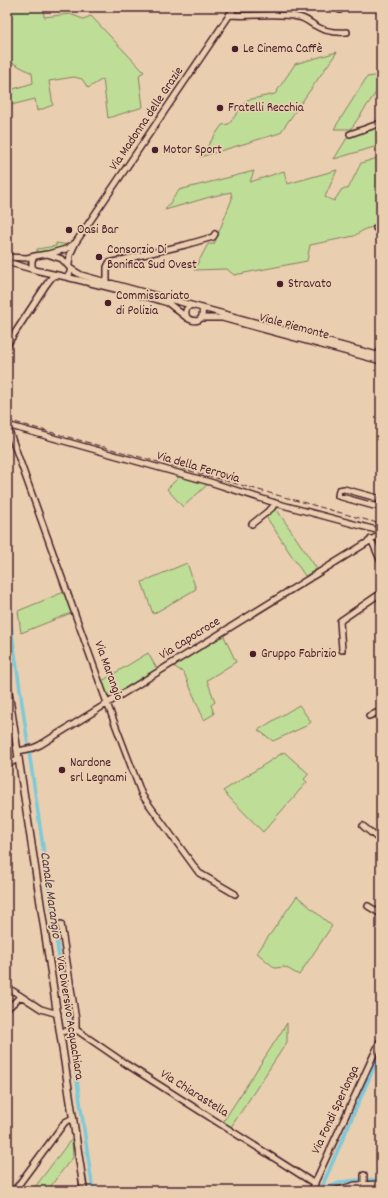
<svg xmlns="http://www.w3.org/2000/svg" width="388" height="1198" viewBox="0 0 388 1198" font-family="Dekko,sans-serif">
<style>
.grass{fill:#bedd96;stroke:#847e60}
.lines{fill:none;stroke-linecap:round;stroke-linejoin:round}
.canal{stroke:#7bc9da;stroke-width:3.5}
.minor-casing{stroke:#4a1f2b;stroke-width:8}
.major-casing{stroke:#4a1f2b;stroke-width:9}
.minor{stroke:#e9cfb0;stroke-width:5}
.major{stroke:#e9cfb0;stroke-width:6}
.rail{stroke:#4a1f2b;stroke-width:1;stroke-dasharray:6 3;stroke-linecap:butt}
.poi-dot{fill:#4a1f2b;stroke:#e9cfb0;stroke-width:1.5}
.labels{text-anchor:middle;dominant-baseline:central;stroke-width:3.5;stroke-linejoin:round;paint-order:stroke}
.poi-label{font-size:13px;fill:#4a1f2b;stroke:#e9cfb0;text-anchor:start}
.street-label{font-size:13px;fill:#4a1f2b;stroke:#e9cfb0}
.water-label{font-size:14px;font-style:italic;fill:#513845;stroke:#e9cfb0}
</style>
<rect width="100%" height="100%" fill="#e9cfb0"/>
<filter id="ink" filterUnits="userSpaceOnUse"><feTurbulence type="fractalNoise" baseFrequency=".025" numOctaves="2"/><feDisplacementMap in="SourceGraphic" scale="8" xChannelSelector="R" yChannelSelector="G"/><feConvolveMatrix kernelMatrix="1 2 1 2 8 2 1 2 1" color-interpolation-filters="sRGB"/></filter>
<g filter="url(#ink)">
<!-- grass -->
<path class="grass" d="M7 7H43L44 17 70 14 83 19 91 16 144 72 139 75 143 107 108 118 103 79 88 88 82 79 74 77 49 81 53 105 37 111 35 99 7 106V91L33 83 32 73 7 60V20L8 18H7Z
M337 52 280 133 200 157 222 125 229 124 247 100 275 94 295 64Z
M381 75V85L351 129H334L367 77Z
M381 126V145L334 159 347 138Z
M381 157V173L378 180 381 179V225L365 229 354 236 310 245 307 261 234 275 227 269 194 270 208 244H214L232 199 231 192 210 197 165 210 179 190 254 171 250 182 284 171 287 184 337 170 325 197 334 201 342 189H348L361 163Z
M56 243 69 245 63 249 37 254V249L56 246Z
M180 476 208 484 183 507 167 489Z
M275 507 317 569 305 576 265 515Z
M187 563 196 589 153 614 142 582Z
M64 592 71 613 21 633 18 611Z
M223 634 236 662 207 680 215 702 211 705 214 714 204 720 184 673 172 665Z
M148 653 157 669 108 698 102 681Z
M299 705 311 722 306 726 273 741 258 730Z
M284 752 309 774 304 779 307 782 263 832 223 791Z
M297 896 332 926 299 975 285 967 275 968 257 953Z
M287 1023V1042L231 1127 223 1122Z
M72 1140 73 1158 68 1163 47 1191H32L69 1142Z"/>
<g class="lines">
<!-- canal -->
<path class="canal" d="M7 600 93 1191
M320 1191 381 1051
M321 1191 341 1182 359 1180H381"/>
<!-- minor casing -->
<g class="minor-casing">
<path id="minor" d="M340 10 341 7
M229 15C252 17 277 12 298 17 305 18 309 22 314 25 325 32 335 33 347 32
M350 134 381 123
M376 228 381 227
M47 254 62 259 71 269 69 275 66 277 35 270 32 267V260L35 256Z
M48 254 66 249 75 243
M7 257 27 258 35 256
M7 262 35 270
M69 265 70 255 76 242 235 7
M71 269 81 275 191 305
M66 277 148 297 168 303 186 317
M107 282V267L109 263 185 245 213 237 215 234
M202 308C204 320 198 324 187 318 185 311 185 309 191 305L381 356
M202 318H222L381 361
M7 345 46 285 52 277 56 275
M378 355 381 349
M7 425 107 703 142 795 199 873 235 894
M7 425 210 482 275 503 380 531 381 534
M381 499 344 489 339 490 338 496 374 506H381
M252 524 272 508 275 503
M371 539 381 562
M342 650 340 621 381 593
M369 716 381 711
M18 751 33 748 40 745 381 534
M7 765 19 758
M363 826 381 841
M368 906 381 914
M61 924 76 1020V1030
M7 987 41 1009 58 1014
M7 1009 21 996
M60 1032 73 1030 78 1031 126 1064 315 1184
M364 1184V1175
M14 1191 65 1122 73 1118
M311 1191 381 1039
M334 1191 355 1185 381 1184"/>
</g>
<!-- major casing -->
<g class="major-casing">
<path id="major" d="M7 682 84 1191"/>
</g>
<!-- minor -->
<use href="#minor" class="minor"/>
<!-- major -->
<use href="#major" class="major"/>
<!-- rail -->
<path class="rail" d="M7 420 381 524"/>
</g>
</g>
<!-- markers -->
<g class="poi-dot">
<circle cx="235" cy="49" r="4"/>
<circle cx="220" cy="108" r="4"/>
<circle cx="155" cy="150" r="4"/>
<circle cx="69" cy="230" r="4"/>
<circle cx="99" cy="257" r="4"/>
<circle cx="280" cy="284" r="4"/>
<circle cx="108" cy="303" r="4"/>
<circle cx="253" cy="654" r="4"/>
<circle cx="62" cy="770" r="4"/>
</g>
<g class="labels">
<!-- poi labels -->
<g class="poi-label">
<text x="243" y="49">Le Cinema Caffè</text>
<text x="228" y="108">Fratelli Recchia</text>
<text x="163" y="150">Motor Sport</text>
<text x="77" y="230">Oasi Bar</text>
<text x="107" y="250">Consorzio Di<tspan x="107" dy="15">Bonifica Sud Ovest</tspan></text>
<text x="288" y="284">Stravato</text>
<text x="116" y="296">Commissariato<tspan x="116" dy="15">di Polizia</tspan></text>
<text x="261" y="654">Gruppo Fabrizio</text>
<text x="70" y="763">Nardone<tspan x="70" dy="15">srl Legnami</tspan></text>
</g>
<!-- street labels -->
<g class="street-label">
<text transform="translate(147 119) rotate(-56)">Via Madonna delle Grazie</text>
<text transform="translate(294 327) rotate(15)">Viale Piemonte</text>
<text transform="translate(198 468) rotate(16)">Via della Ferrovia</text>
<text transform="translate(190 639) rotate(-32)">Via Capocroce</text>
<text transform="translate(108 671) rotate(70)">Via Marangio</text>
<text transform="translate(69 1018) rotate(81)">Via Diversivo Acquachiara</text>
<text transform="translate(194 1094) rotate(32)">Via Chiarastella</text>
<text transform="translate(336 1110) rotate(-65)">Via Fondi Sperlonga</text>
</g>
<!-- water labels -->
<g class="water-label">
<text transform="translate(50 895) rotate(82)">Canale Marangio</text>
</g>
</g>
<!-- margin -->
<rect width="388" height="1198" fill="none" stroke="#e9cfb0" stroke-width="24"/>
<rect x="12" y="12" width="364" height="1174" fill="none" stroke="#4a1f2b" stroke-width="1.5" filter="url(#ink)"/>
</svg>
